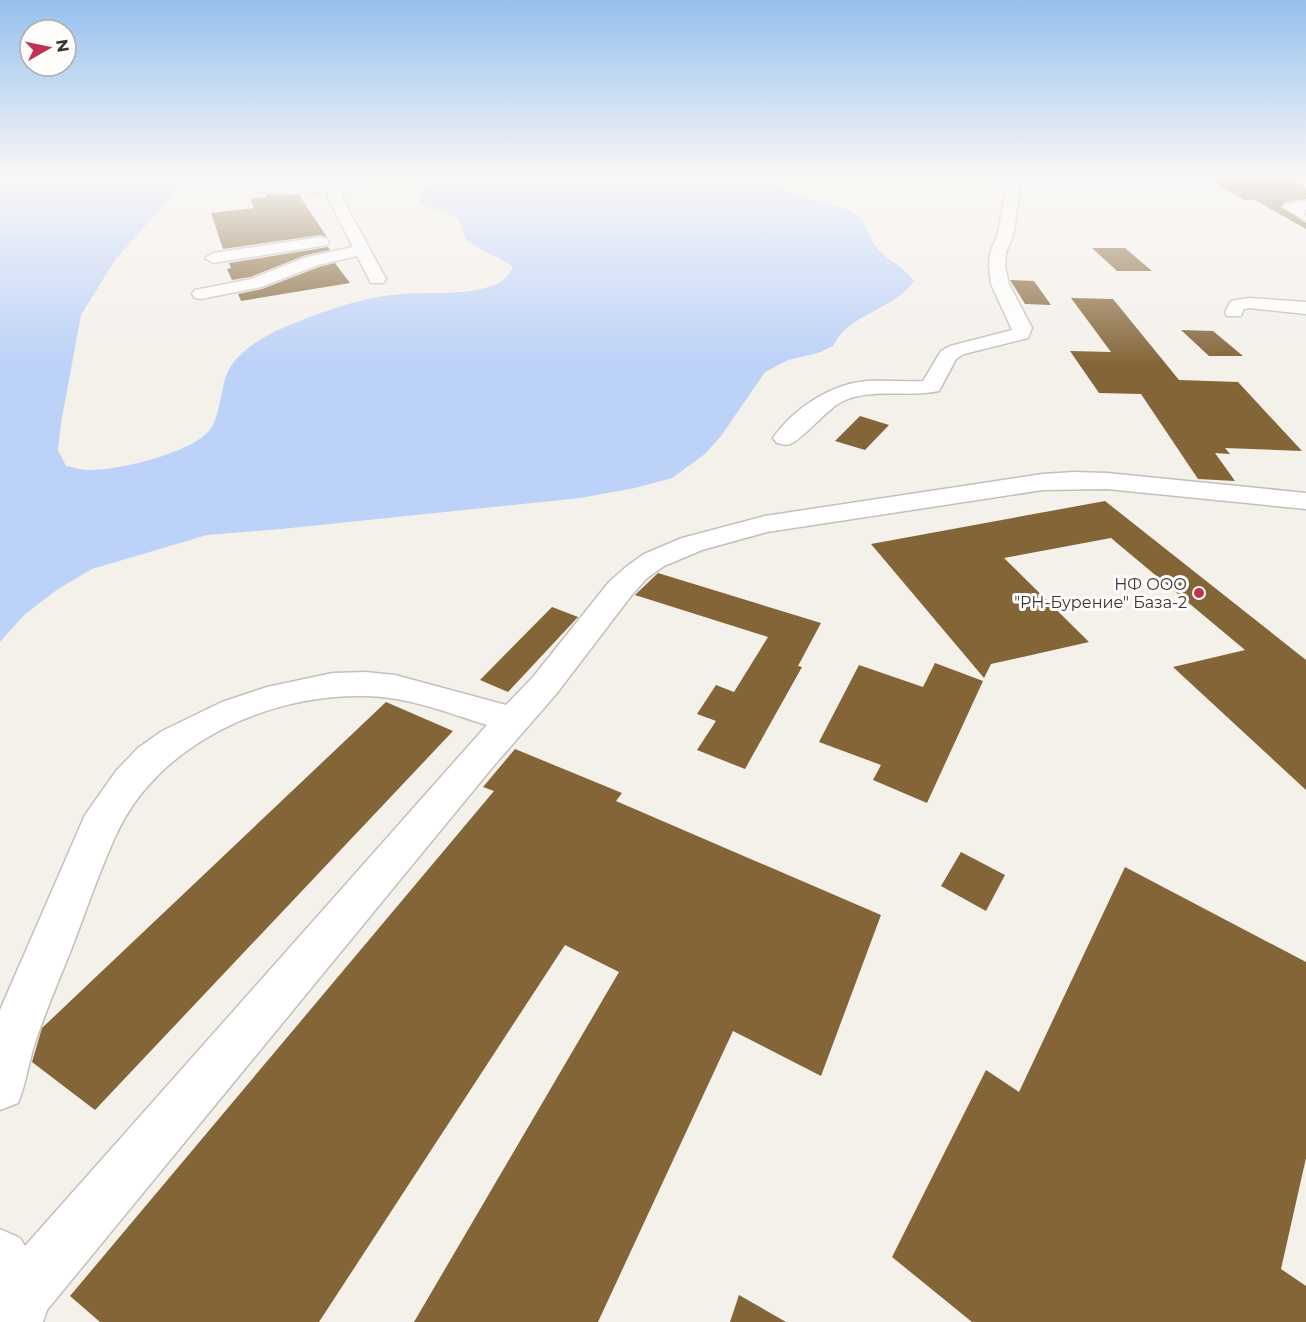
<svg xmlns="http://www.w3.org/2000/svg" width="1306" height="1322" viewBox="0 0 1306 1322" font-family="Montserrat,sans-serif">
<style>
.water{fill:#bcd2f8}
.building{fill:#846538}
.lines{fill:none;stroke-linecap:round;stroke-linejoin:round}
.minor-casing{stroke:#c4bfba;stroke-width:3}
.minor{fill:#fff;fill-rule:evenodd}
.poi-dot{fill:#c13151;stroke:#fffdfb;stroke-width:2}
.labels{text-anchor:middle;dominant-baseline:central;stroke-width:6;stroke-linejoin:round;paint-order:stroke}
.poi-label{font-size:16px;fill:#373533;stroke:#fffdfb;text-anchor:end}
</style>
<rect width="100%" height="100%" fill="#f4f0ea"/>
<!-- water -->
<path class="water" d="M0 178H188L115 260 81 315 61 423 58 450 66 466C73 467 81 470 88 470 117 471 200 452 213 425 220 410 221 392 226 376 236 350 267 334 292 324 323 311 358 299 392 295 426 290 467 298 499 283 507 279 510 273 513 266 503 260 470 245 466 239 461 232 462 223 457 217L421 204 418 198 423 191 446 178H768C791 204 826 197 853 213 867 220 868 236 876 247 887 261 904 266 914 281 893 311 849 313 833 346L818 353 788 360 765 372 721 436 705 454 672 478 635 488 580 498 281 529 207 535 92 569 58 589 24 615 0 642Z"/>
<!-- building -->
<path class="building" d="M1207 178H1288L1306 188V199L1285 202 1281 207 1306 223V229L1255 200H1244Z
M265 194 299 195 327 237 321 235 223 249 211 213 254 208 250 199 267 197Z
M328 247 330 250 306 255 250 277 232 280 227 269 231 268 229 263Z
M1092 248H1125L1152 271H1117Z
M335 263 350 283 241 301 238 294 262 289 319 267Z
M1010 280 1034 281 1051 305 1025 304Z
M1071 298 1113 299 1179 380 1238 382 1302 451 1225 448 1230 454 1215 453 1235 481 1198 479 1141 394 1099 393 1070 351 1111 352Z
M1181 330 1213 331 1243 356H1209Z
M860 416 889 425 865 450 835 441Z
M1105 501 1306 660V790L1173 667 1245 650 1111 538 1004 558 1089 642 991 664 984 678 871 544Z
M658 573 821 623 798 666 802 667 745 769 697 750 716 721 697 714 716 685 734 692 768 637 635 595Z
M552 607 578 617 508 692 480 680Z
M935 663 983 681 927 803 873 780 881 765 819 742 859 665 923 687Z
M386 702 453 731 95 1110 32 1062 42 1028Z
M515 749 622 793 616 801 881 915 821 1076 733 1031 598 1322H414L619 972 565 945 319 1322H100L70 1296 494 791 483 787Z
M961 852 1005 875 986 911 941 886Z
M1125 867 1306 962V1158L1281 1269 1306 1286V1322H972L892 1257 986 1070 1019 1092Z
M739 1295 786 1322H730Z"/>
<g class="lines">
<!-- minor casing -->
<g class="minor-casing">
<path id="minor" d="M370 178H393L341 196 386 279 383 283H371L357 256 318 265 261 287 201 299 195 298 192 294 195 290 251 279 307 257 353 247 327 196 330 191 305 193 255 192 248 188 250 185H305Z
M1008 178H1021L1014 233 1006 253 1005 266 1009 284 1032 328 1028 338 964 354 956 359 939 391C907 398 871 387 841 402 825 411 802 440 790 444 785 446 782 444 777 443L773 438C794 408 831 384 867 381 886 380 904 382 923 381L941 351 950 346 1012 330 991 284 989 266 990 253 998 233Z
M1306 201V209L1304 210 1306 221 1283 207 1285 204Z
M321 237 327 239 329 242 327 245 213 263 205 258 213 253Z
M1249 298 1306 302V314L1249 308 1244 309 1241 316H1227L1225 312 1231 301Z
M1074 472 1107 473 1306 493V509L1107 489 1043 490 767 532 702 550 664 566 647 578 631 596 557 693 491 769 47 1310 43 1322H0V1229L20 1238 25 1246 487 725C448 713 406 696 364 696 268 694 157 744 116 835 100 870 87 908 73 945 60 978 45 1012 34 1046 28 1065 26 1084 18 1103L0 1110V1010L85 815 116 771 138 748 162 731 222 702 267 687 333 673 365 672 395 675 506 705 533 677 609 582 627 566 644 554 682 538 765 516 1043 474Z"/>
</g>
<!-- minor -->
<use href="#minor" class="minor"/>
</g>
<!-- sky -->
<linearGradient id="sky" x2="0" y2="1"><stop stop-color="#96c0ee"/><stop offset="0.49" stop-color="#faf8f6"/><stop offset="1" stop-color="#faf8f6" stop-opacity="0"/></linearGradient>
<rect width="1306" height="364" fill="url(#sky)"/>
<!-- markers -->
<circle class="poi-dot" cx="1199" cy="593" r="6"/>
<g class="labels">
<!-- poi labels -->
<g class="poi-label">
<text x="1187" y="584">НФ ООО<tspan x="1187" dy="18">"РН-Бурение" База-2</tspan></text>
</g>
</g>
<!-- north arrow -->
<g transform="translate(48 48) rotate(81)"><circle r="28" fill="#fffdfb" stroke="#afadab" stroke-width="1.5"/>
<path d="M0-4.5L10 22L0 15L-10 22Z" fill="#c13151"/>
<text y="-9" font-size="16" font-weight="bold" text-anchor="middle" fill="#373533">N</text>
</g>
</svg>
